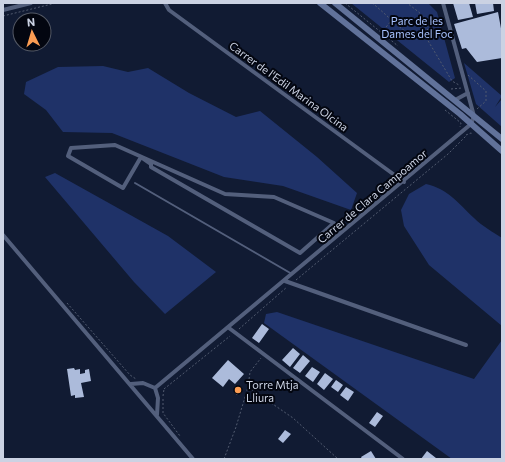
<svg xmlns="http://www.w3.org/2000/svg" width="505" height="462" viewBox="0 0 505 462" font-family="Commissioner,sans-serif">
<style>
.green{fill:#1f3268}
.building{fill:#acbbdb}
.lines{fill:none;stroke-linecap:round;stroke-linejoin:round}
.path{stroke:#525b70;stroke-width:1;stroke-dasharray:2 2;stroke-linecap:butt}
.lane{stroke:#535f7c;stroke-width:2}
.street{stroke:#535f7c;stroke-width:4}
.secondary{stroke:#61729a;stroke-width:6}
.poi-dot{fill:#fc9d53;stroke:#030610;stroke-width:1.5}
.labels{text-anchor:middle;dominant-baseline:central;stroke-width:4;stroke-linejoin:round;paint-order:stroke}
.park-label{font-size:11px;fill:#a7c2ff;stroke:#030610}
.street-label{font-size:11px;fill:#cbd2e3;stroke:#030610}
.poi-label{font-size:11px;fill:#cbd2e3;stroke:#030610;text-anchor:start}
</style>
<rect width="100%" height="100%" fill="#111b33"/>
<!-- green -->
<path class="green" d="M351 3H428L437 12 455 78 449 82Z
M464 63 502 96 495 107 502 99V127L476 104Z
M103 66 128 72 148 68 189 93 236 117 260 111 317 157 357 193 351 210 283 186 224 177 112 133 63 132 46 110 24 94 26 82 58 67Z
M55 173 168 236 216 272 165 314 134 282 45 177Z
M426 184C448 189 458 203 474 218 482 226 493 232 502 238V326L429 265 404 226 401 210 409 194Z
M277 312 474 379 502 340V459H452L264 323 266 314Z"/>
<!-- building -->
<path class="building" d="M453 3H469L473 17 458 20Z
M475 3H493L494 11 477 14Z
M498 12 502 34V58L477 62 466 48 462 49 454 24Z
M262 324 269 329 259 343 252 338Z
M293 348 300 354 290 367 282 360Z
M303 355 310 361 300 373 293 368Z
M228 360 244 374 235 384 229 379 223 387 212 378Z
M312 367 320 372 313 382 305 376Z
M74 368 75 370 80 369V374L85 373V370L89 369 91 381 81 383 84 397 75 398V395L71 396 67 369Z
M325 373 333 379 324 390 317 384Z
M336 380 343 385 338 392 331 387Z
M237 386 241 389 237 395 234 391Z
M346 387 354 392 348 401 340 395Z
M377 412 383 416 375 427 369 423Z
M285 430 291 434 283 443 278 439Z
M371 451 376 459H362L361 457Z
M427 451 436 458V459H421Z"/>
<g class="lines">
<!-- path -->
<path class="path" d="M345 3 398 46
M372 3C383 11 402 32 414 36 420 37 424 33 428 29 427 16 417 11 407 3
M3 16 56 3
M381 33 392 20
M424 34 452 81 459 85
M468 75 486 91V101L477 109
M451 89 462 88
M445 110 461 123 460 127
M466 135 471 133 473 134
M296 280 448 154 466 136
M67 303 130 375 136 379
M239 329 287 287
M248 387 293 418 338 459
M164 389 230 336
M163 396 164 389
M163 399V413L180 436
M224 459 236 427 248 387 250 372 261 358"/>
<!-- lane -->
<path class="lane" d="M135 183 292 274"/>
<!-- street -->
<path class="street" d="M165 3 169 10 404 182
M3 10 31 3
M455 100 468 93
M115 145 225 194 274 197 334 223 300 253 151 167V164L141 157 123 188 68 156 71 148Z
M3 235 193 459
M285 281 466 345
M229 328 403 459
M131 384 143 383 155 388 158 398 157 415
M155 388 471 124 474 116 443 3"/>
<!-- secondary -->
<path class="secondary" d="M320 3 460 114 502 151
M335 3 502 139"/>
</g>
<!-- markers -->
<circle class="poi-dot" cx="238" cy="390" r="4"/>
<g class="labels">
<!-- park labels -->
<g class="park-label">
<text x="417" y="20">Parc de les<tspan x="417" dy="13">Dames del Foc</tspan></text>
</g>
<!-- street labels -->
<g class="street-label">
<text transform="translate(289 86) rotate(36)">Carrer de l'Edil Marina Olcina</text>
<text transform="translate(372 196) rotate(-40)">Carrer de Clara Campoamor</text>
</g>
<!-- poi labels -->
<g class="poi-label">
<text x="246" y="384">Torre Mtja<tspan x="246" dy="13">Lliura</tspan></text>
</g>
</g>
<!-- border -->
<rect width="505" height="462" fill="none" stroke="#cbd2e3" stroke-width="8"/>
<!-- north arrow -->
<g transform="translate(32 32) rotate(355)"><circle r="19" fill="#030610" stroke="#535864"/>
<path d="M0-3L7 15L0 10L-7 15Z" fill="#fc9d53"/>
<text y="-6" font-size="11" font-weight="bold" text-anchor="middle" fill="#cbd2e3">N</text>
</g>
</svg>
